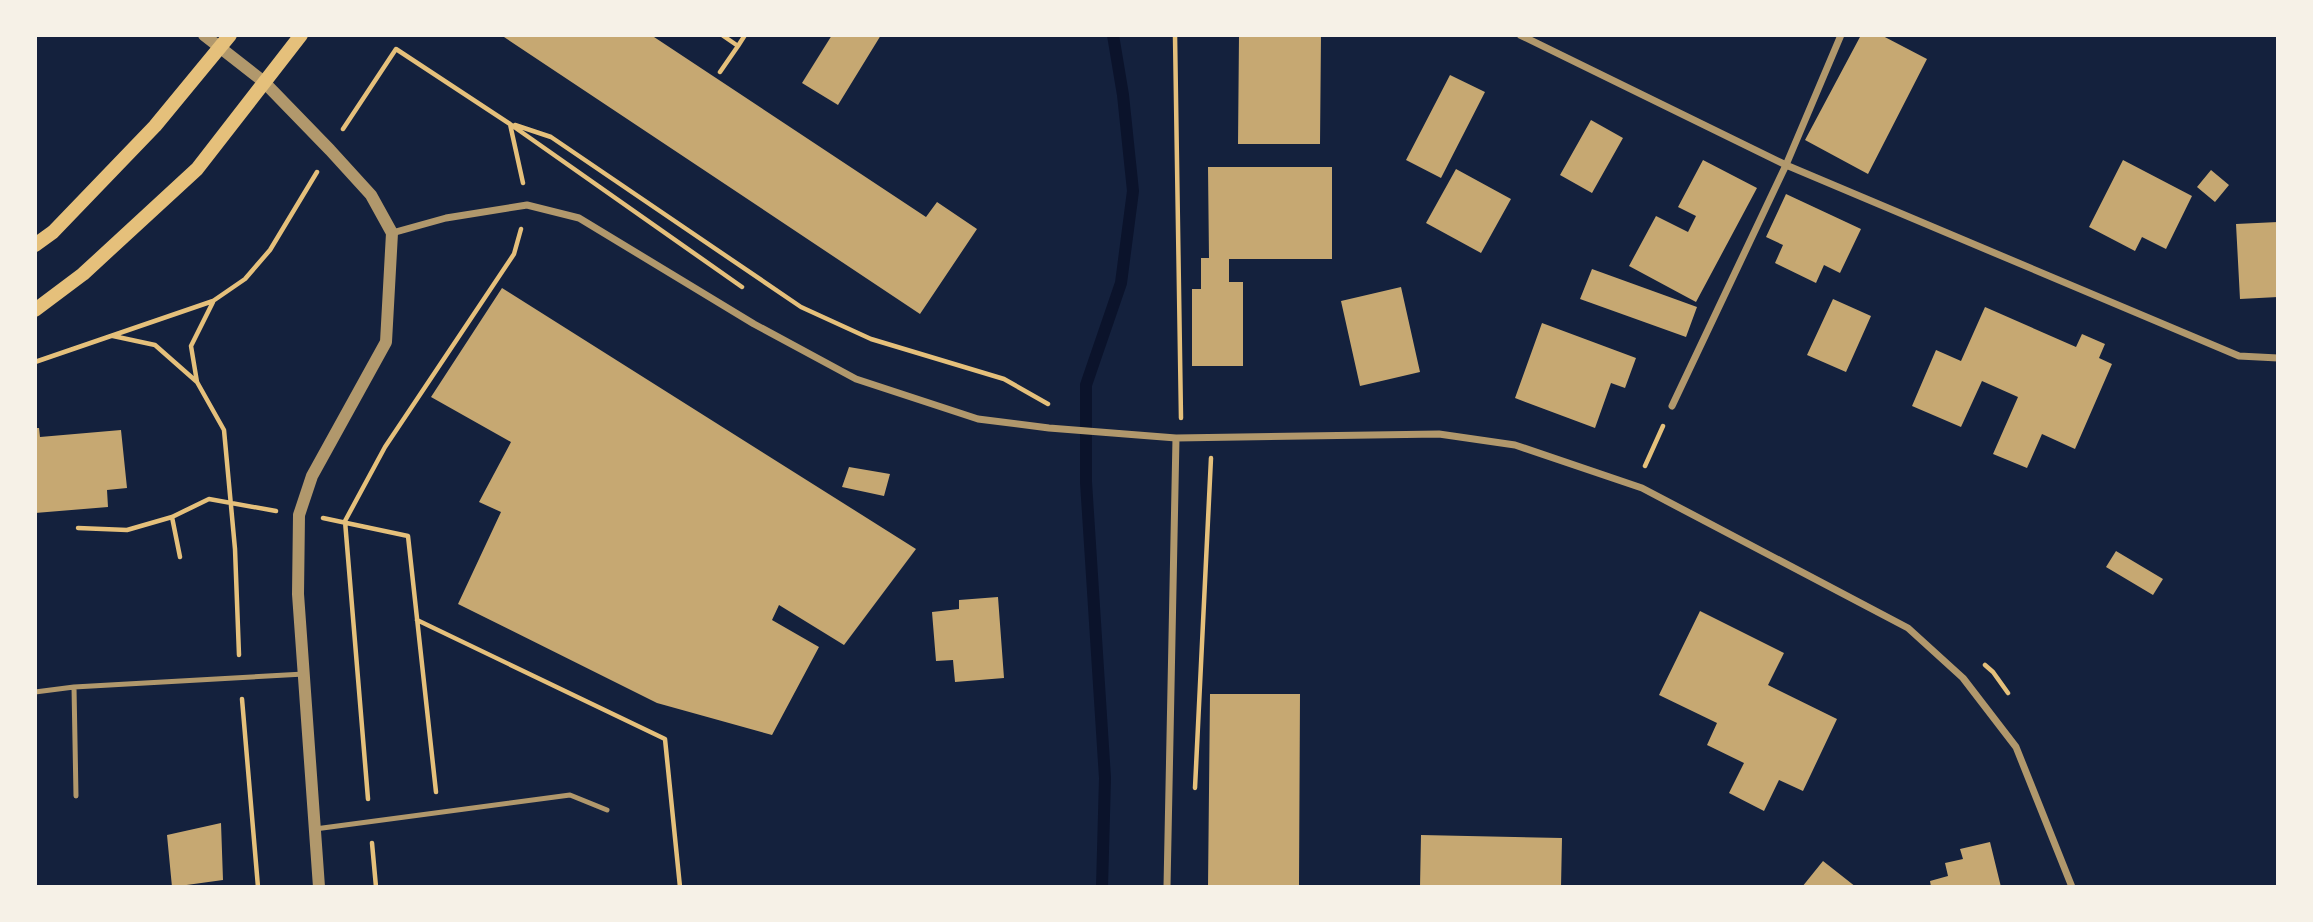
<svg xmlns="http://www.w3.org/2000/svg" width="2313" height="922" viewBox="0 0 2313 922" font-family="'Exo 2',sans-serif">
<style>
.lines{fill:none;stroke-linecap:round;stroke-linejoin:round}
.stream{stroke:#0b132b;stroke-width:12}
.building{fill:#c6a872}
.path{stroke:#e5c07b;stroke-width:4.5}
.service{stroke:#b1986c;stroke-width:5}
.minor{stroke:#b1986c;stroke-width:7}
.tertiary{stroke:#b1986c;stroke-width:12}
.secondary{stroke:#e5c07b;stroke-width:14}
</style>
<rect width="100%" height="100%" fill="#14213d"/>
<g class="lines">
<!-- stream -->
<path class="stream" d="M1102 887 1105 778 1086 482V385L1121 283 1133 191 1123 95 1113 35"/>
</g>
<!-- building -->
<path class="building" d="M501 35H651L926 217 937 202 977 229 920 314Z
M832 35H881L838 105 802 83Z
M1239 35H1321L1320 144H1238Z
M1861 35H1881L1927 59 1868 174 1805 140Z
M1450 75 1485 92 1441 178 1406 160Z
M1591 120 1623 138 1592 193 1560 175Z
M1703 160 1757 188 1696 302 1629 266 1656 216 1688 232 1696 216 1678 207Z
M2123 160 2192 196 2166 249 2142 237 2135 251 2089 227Z
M1208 167H1332V259H1229V282H1243V366H1192V289H1201V258H1209Z
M1456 169 1511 199 1481 253 1426 223Z
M2211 170 2229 185 2215 202 2197 187Z
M1786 194 1861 229 1840 273 1824 265 1816 283 1775 263 1783 245 1766 237Z
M2278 222V297L2240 299 2236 224Z
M1592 269 1697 307 1686 337 1580 299Z
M1401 287 1420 372 1360 386 1341 301Z
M502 288 916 549 844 645 779 605 772 620 819 647 772 735 657 703 458 604 501 512 479 502 511 442 431 397Z
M1833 299 1871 316 1846 372 1807 355Z
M1985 307 2076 347 2082 334 2105 344 2099 358 2112 364 2075 449 2042 434 2027 468 1993 454 2018 397 1982 381 1961 427 1912 406 1936 350 1961 361Z
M1542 323 1636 358 1625 388 1611 383 1595 428 1515 398Z
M35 428H39L40 437 121 430 127 488 107 490 108 507 35 513Z
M849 467 890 474 884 496 842 487Z
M2116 551 2163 579 2153 595 2106 567Z
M998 597 1004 678 955 682 953 660 936 661 932 612 959 609V600Z
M1700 611 1784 653 1768 685 1837 719 1803 791 1779 780 1764 811 1729 793 1744 763 1707 745 1717 723 1659 695Z
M1210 694H1300L1299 887H1208Z
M221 823 223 880 172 887 167 835Z
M1421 835 1562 838 1561 887H1420Z
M1990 842 2001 887H1931L1930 881 1948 876 1945 863 1963 859 1960 849Z
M1823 861 1856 887H1802Z"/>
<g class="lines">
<!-- path -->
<path class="path" d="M1175 35 1181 418
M738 46 745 35
M720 72 738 46 722 35
M510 124 523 183
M515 125 551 137 801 307 871 339 1004 379 1048 404
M343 129 396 49 510 124 742 287
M213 302 191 346 197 382 224 430 235 549 239 655
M113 336 155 345 197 382
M35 362 213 301 245 279 270 250 317 172
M1645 466 1663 426
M172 517 180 557
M323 518 408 536 436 792
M78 528 127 530 172 517 209 499 276 511
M417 620 665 739 680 887
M1985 665 1993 672 2008 693
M242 699 258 887
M1195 788 1211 458
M368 799 345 521 385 447 514 254 521 229
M372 843 376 887"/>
<!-- service -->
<path class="service" d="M74 687 76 796
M35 692 74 687 304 674
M315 829 570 795 607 810"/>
<!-- minor -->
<path class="minor" d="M1520 35 1786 165 2239 356 2278 358
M392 233 446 218 527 205 579 218 754 324 856 379 978 419 1049 428 1176 438 1439 434 1515 445 1642 488 1908 628 1963 678 2016 747 2072 887
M1672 406 1786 165 1841 35
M1167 887 1176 438"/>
<!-- tertiary -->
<path class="tertiary" d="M204 35 264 82 330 150 371 195 392 233 386 342 312 476 299 515 298 594 319 887"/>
<!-- secondary -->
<path class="secondary" d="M35 245 53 232 155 126 230 35
M35 310 83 274 197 169 301 35"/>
</g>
<!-- border -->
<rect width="2313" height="922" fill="none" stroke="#f6f1e7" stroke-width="74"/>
</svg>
